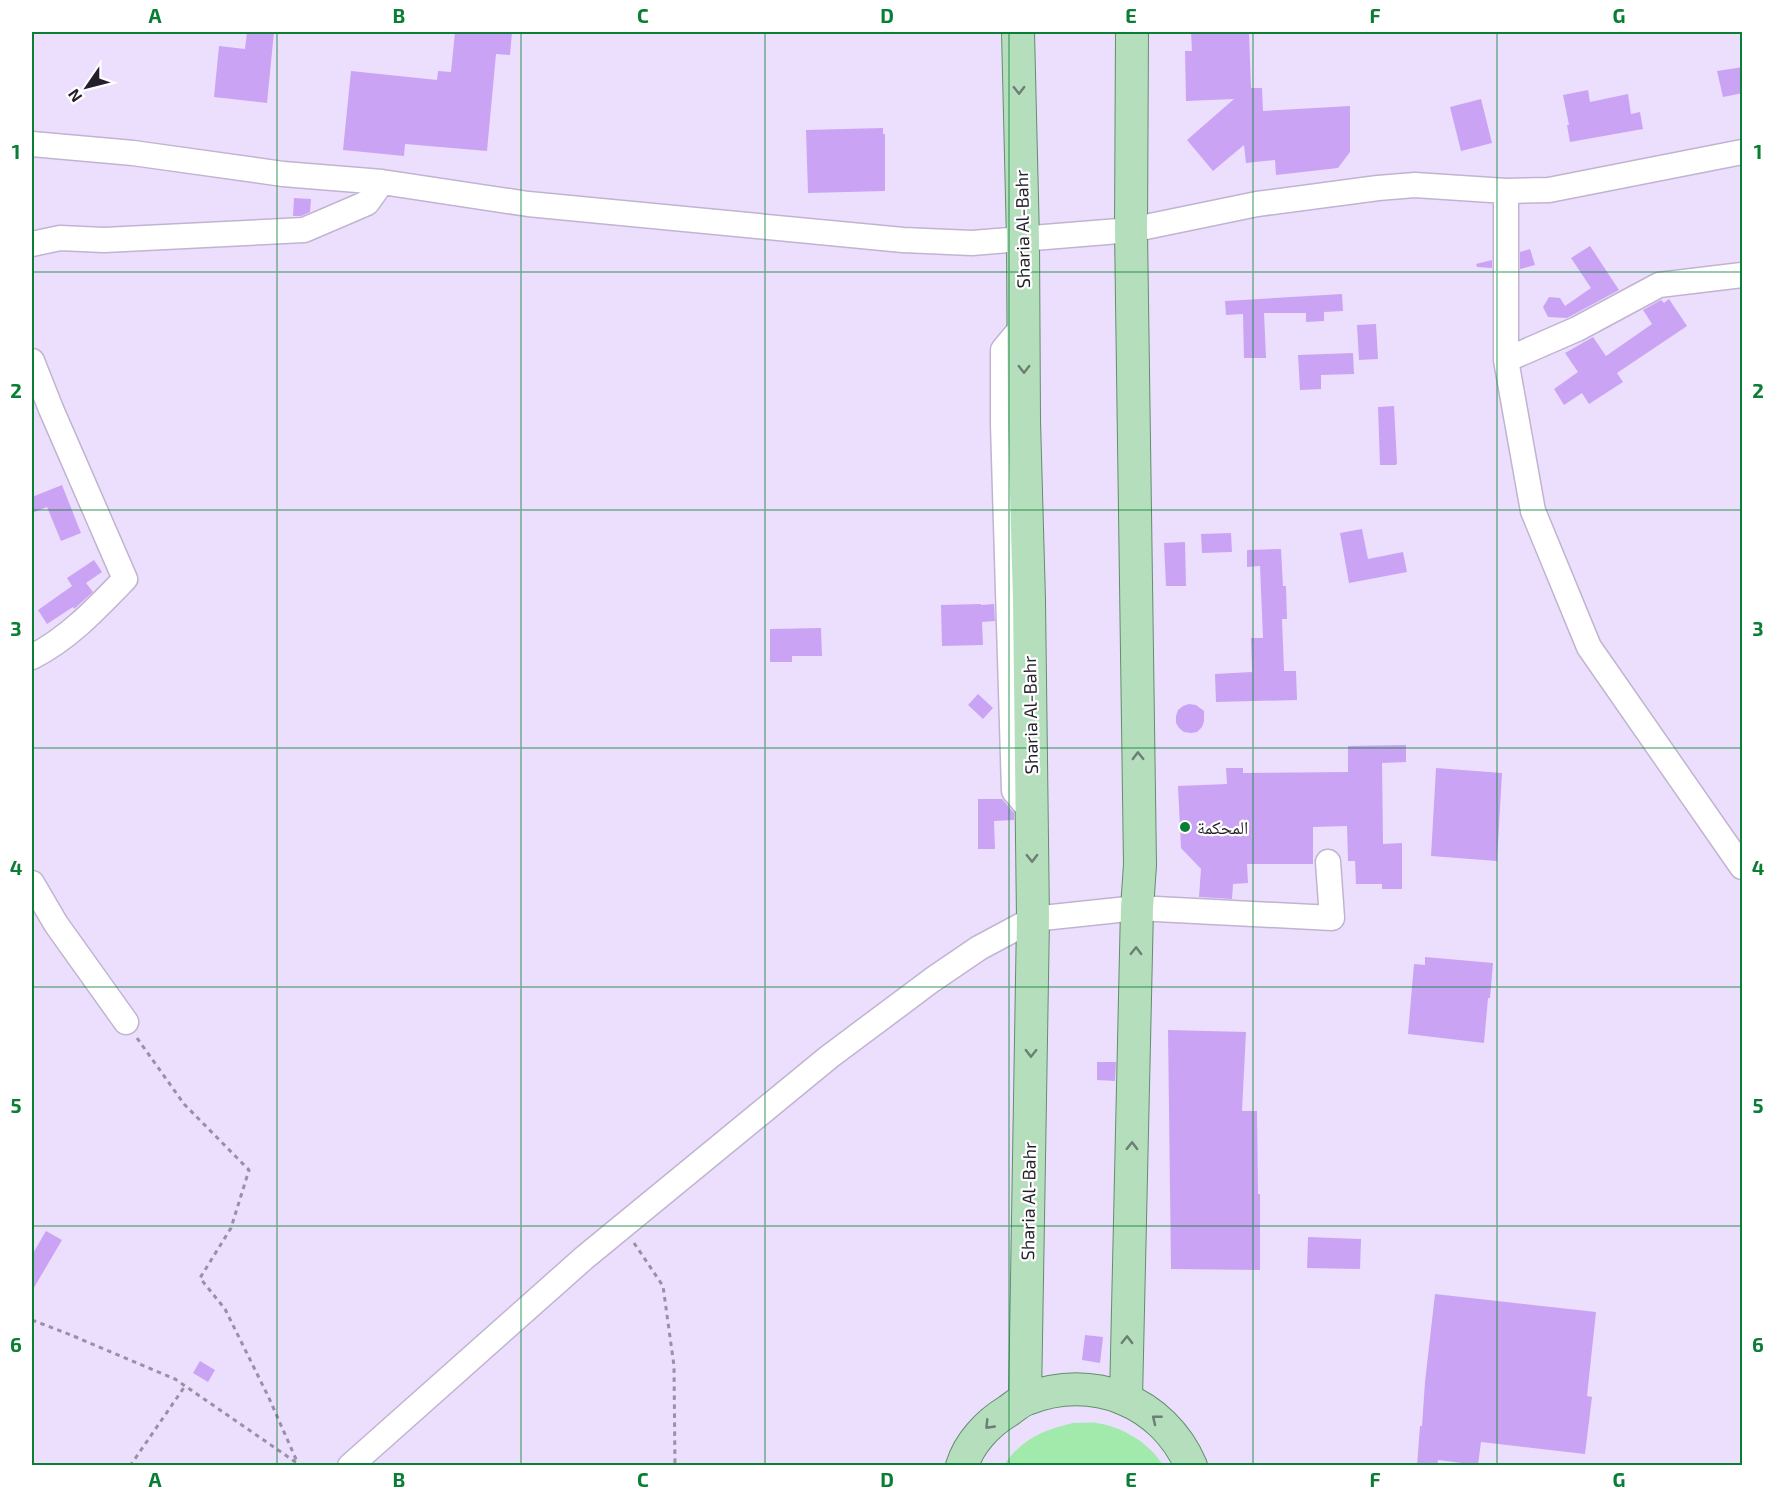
<svg xmlns="http://www.w3.org/2000/svg" width="1774" height="1497" viewBox="0 0 1774 1497" font-family="'Exo 2','Noto Naskh Arabic',sans-serif">
<style>
.green{fill:#a1eaac}
.building{fill:#caa3f4}
.lines{fill:none;stroke-linecap:round;stroke-linejoin:round}
.minor-casing{stroke:#c1b4d1;stroke-width:27}
.major-casing{stroke:#628e6c;stroke-width:34}
.path{stroke:#998fa6;stroke-width:3;stroke-dasharray:4.5 4.5;stroke-linecap:butt}
.minor{stroke:#fff;stroke-width:24}
.major{stroke:#b5dfbc;stroke-width:32}
.oneway{stroke:#6c7f73}
.grid{fill:none;stroke:#0a7e34;stroke-width:1.5;stroke-opacity:0.55}
.poi-dot{fill:#0a7e34;stroke:#fff;stroke-width:2}
.labels{text-anchor:middle;dominant-baseline:central;stroke-width:4.5;stroke-linejoin:round;paint-order:stroke}
.street-label{font-size:18px;fill:#241f2a;stroke:#fff}
.poi-label{font-size:18px;fill:#241f2a;stroke:#fff;text-anchor:start}
.neatline{fill:none;stroke:#0a7e34;stroke-width:2}
.grid-label{font-size:20px;text-anchor:middle;font-weight:bold;fill:#0a7e34}
</style>
<rect width="100%" height="100%" fill="#ecdffd"/>
<!-- green -->
<path class="green" d="M1073 1423C1081 1423 1089 1422 1097 1423 1123 1427 1149 1443 1163 1465H1004C1022 1439 1043 1430 1073 1423Z"/>
<!-- building -->
<path class="building" d="M247 32H274L267 103 214 97 219 46 245 49Z
M455 32H512L510 55 496 54 487 151 405 144 404 156 343 150 351 71 437 80 438 71 451 72Z
M1191 32H1249L1251 88H1262L1263 111 1350 106V152L1338 168 1276 175 1275 160 1246 163 1244 145 1213 171 1187 140 1234 99 1186 101 1185 51H1192Z
M1743 67V93L1723 97 1717 71Z
M1588 90 1590 102 1628 94 1631 114 1640 112 1643 129 1570 142 1567 125H1569L1563 95Z
M1481 99 1492 143 1461 151 1450 107Z
M883 128V134H885V191L808 193 806 130Z
M294 198 311 199 310 212 301 216H293Z
M1590 246 1619 290 1567 318 1548 317 1543 307 1549 297 1560 298 1565 306 1591 288 1571 258Z
M1530 249 1535 265 1520 269V252Z
M1492 260V268L1477 267 1476 264Z
M1342 294 1343 311 1324 312V321L1306 322V313H1264L1266 358H1244L1243 314 1226 315 1225 301Z
M1669 299 1687 326 1617 373 1623 382 1589 404 1582 393 1564 405 1554 389 1578 372 1565 353 1593 337 1606 356 1652 324 1643 310 1661 300 1664 303Z
M1376 324 1378 359 1359 360 1357 325Z
M1353 353 1354 374 1321 375V389L1300 390 1298 355Z
M1394 406 1397 463 1396 465H1380L1378 407Z
M62 485 81 533 61 541 47 507 32 513V497Z
M1362 529 1368 559 1403 552 1407 572 1349 583 1340 533Z
M1231 533 1232 552 1202 553 1201 534Z
M1185 542 1186 586H1166L1164 543Z
M1281 549 1283 586H1286L1287 619H1282L1284 671H1296L1297 700 1216 702 1215 674 1252 672 1251 638H1263L1260 566 1247 567V550Z
M94 560 102 572 86 583 93 592 74 609 73 607 47 624 38 610 72 586 67 578Z
M981 604V605L994 604 995 621 982 622 983 645 942 646 941 605Z
M821 628 822 656H792V662H770V629Z
M978 694 993 708 983 719 968 705Z
M1189 704 1196 705 1204 711V721L1202 727 1197 732 1191 733 1184 732 1179 728 1176 723V716L1178 710 1183 706Z
M1406 745V762L1382 763 1383 844 1402 843V889H1382V884H1356L1355 861H1348L1347 826 1313 827V864H1247L1248 883 1233 884 1232 899 1199 897 1201 869 1181 848 1178 786 1227 784 1226 768H1243V773L1348 772V746Z
M1436 768 1502 773 1497 861 1431 856Z
M978 799H1002L1014 813V820L994 821 995 849H978Z
M1425 957 1493 963 1490 998H1488L1484 1043 1408 1034 1414 964 1425 965Z
M1168 1030 1246 1032 1242 1111H1257L1258 1194H1260V1270L1171 1269Z
M1097 1062H1116L1115 1081 1097 1080Z
M46 1231 62 1240 32 1291V1255Z
M1308 1237 1361 1239 1360 1269 1307 1268Z
M1435 1294 1596 1312 1587 1396 1592 1397 1585 1454 1481 1442 1478 1465 1438 1460 1437 1466H1417L1420 1426H1422L1425 1382Z
M1085 1335 1103 1337 1100 1363 1082 1360Z
M200 1361 215 1370 208 1382 193 1373Z"/>
<g class="lines">
<!-- minor casing -->
<g class="minor-casing">
<path id="minor" d="M32 144 133 153 283 174 382 182 528 204 903 240 972 243 1131 230 1257 204 1378 188 1415 185 1506 191 1549 190 1742 152
M1506 191V360L1533 511 1589 647 1742 867
M32 244 60 238 104 240 304 230 367 203 382 182
M1023 326 1003 350V424L1014 791 1031 811
M1506 360 1577 329 1659 285 1742 275
M32 361 51 409 125 579C96 609 69 638 32 657
M32 883 56 924 126 1022
M350 1466 584 1258 829 1057 932 980 979 948 1033 919 1137 908 1332 918 1328 862"/>
</g>
<!-- major casing -->
<g class="major-casing">
<path id="major" d="M1018 32 1023 240 1024 421 1029 600 1033 919 1025 1399
M1126 1399 1137 908 1140 865 1131 230 1132 32
M962 1466C969 1443 988 1423 1008 1411 1014 1407 1020 1401 1027 1399 1092 1373 1163 1401 1191 1466"/>
</g>
<!-- path -->
<path class="path" d="M137 1038 184 1104 249 1170 231 1228 200 1278 225 1309 269 1398 299 1466
M634 1243 663 1286 674 1366 675 1466
M32 1320 71 1335 175 1379 297 1463
M130 1466 185 1386"/>
<!-- minor -->
<use href="#minor" class="minor"/>
<!-- major -->
<use href="#major" class="major"/>
</g>
<!-- one-way arrows -->
<defs><path id="oneway-chevron" d="M-2-3.5L2.5 0L-2 3.5" fill="none" stroke-width="1.6" stroke-linecap="round" stroke-linejoin="round" transform="scale(1.5)"/></defs>
<g class="oneway">
<use href="#oneway-chevron" transform="translate(1019 90) rotate(89)"/>
<use href="#oneway-chevron" transform="translate(1024 369) rotate(90)"/>
<use href="#oneway-chevron" transform="translate(1138 756) rotate(-91)"/>
<use href="#oneway-chevron" transform="translate(1032 858) rotate(89)"/>
<use href="#oneway-chevron" transform="translate(1136 951) rotate(-89)"/>
<use href="#oneway-chevron" transform="translate(1031 1053) rotate(91)"/>
<use href="#oneway-chevron" transform="translate(1132 1146) rotate(-89)"/>
<use href="#oneway-chevron" transform="translate(1127 1340) rotate(-89)"/>
<use href="#oneway-chevron" transform="translate(1156 1419) rotate(-141)"/>
<use href="#oneway-chevron" transform="translate(989 1425) rotate(134)"/>
</g>
<!-- grid -->
<path class="grid" d="M277 32V1466M521 32V1466M765 32V1466M1009 32V1466M1253 32V1466M1497 32V1466M32 272H1742M32 510H1742M32 748H1742M32 987H1742M32 1226H1742"/>
<!-- markers -->
<circle class="poi-dot" cx="1185" cy="827" r="6"/>
<g class="labels">
<!-- street labels -->
<g class="street-label">
<text transform="translate(1022 229) rotate(-91)">Sharia Al-Bahr</text>
<text transform="translate(1030 715) rotate(-91)">Sharia Al-Bahr</text>
<text transform="translate(1028 1201) rotate(-89)">Sharia Al-Bahr</text>
</g>
<!-- poi labels -->
<g class="poi-label">
<text x="1197" y="827">المحكمة</text>
</g>
</g>
<!-- border -->
<rect width="1774" height="1497" fill="none" stroke="#ffffff" stroke-width="66"/>
<!-- north arrow -->
<g transform="translate(87 87) rotate(235)" stroke="#ffffff" stroke-width="4.5" paint-order="stroke">
<path d="M0-4.5L10 22L0 15L-10 22Z" fill="#241f2a"/>
<text y="-9" font-size="16" font-weight="bold" text-anchor="middle" fill="#241f2a">N</text>
</g>
<rect x="33" y="33" width="1708" height="1431" class="neatline"/>
<g class="grid-label">
<text x="155" y="23">A</text>
<text x="399" y="23">B</text>
<text x="643" y="23">C</text>
<text x="887" y="23">D</text>
<text x="1131" y="23">E</text>
<text x="1375" y="23">F</text>
<text x="1619" y="23">G</text>
<text x="16" y="159">1</text>
<text x="1758" y="159">1</text>
<text x="16" y="398">2</text>
<text x="1758" y="398">2</text>
<text x="16" y="636">3</text>
<text x="1758" y="636">3</text>
<text x="16" y="875">4</text>
<text x="1758" y="875">4</text>
<text x="16" y="1113">5</text>
<text x="1758" y="1113">5</text>
<text x="16" y="1352">6</text>
<text x="1758" y="1352">6</text>
<text x="155" y="1487">A</text>
<text x="399" y="1487">B</text>
<text x="643" y="1487">C</text>
<text x="887" y="1487">D</text>
<text x="1131" y="1487">E</text>
<text x="1375" y="1487">F</text>
<text x="1619" y="1487">G</text>
</g>
</svg>
